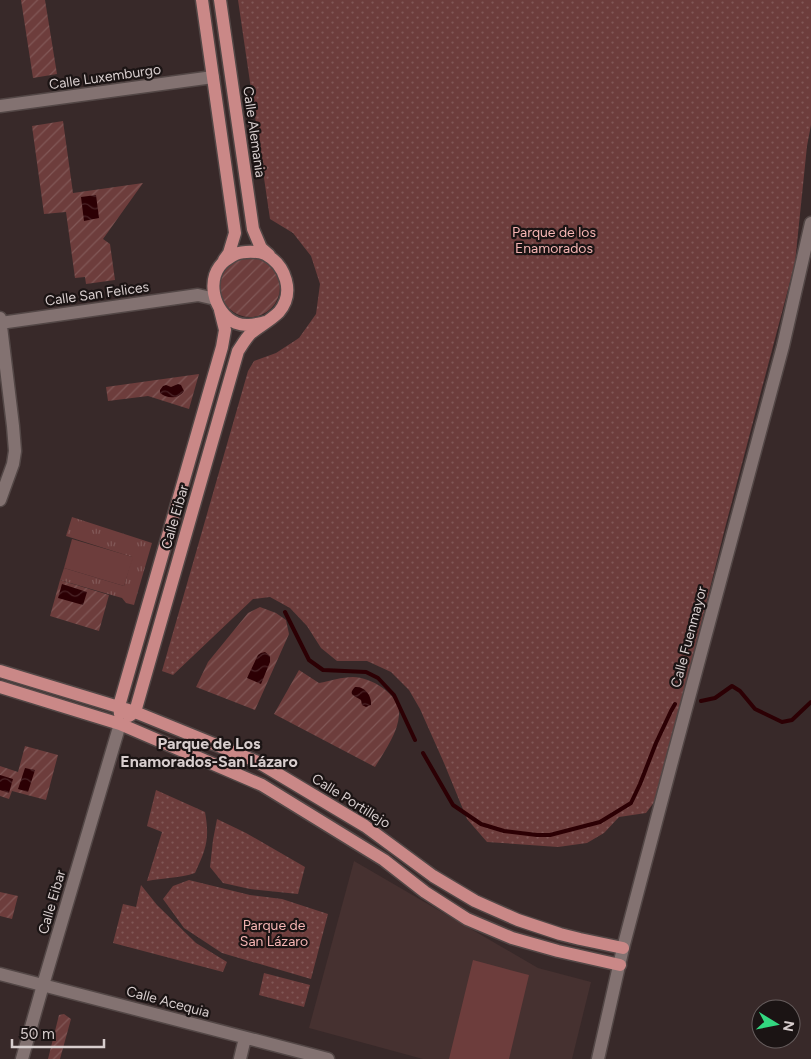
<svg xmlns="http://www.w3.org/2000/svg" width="811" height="1059" viewBox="0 0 811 1059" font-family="Figtree,sans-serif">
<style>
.built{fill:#463130}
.grass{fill:url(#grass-tufts)}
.park{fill:url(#park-dots)}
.garden{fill:url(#garden-furrows)}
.pitch{fill:#6d3d3c}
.water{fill:url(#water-waves)}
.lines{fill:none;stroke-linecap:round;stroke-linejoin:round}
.stream{stroke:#2c0004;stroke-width:4}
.minor-casing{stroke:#534746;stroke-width:15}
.major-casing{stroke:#534746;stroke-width:15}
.minor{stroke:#837271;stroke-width:12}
.major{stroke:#ca8887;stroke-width:12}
.labels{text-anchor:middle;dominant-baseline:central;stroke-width:4.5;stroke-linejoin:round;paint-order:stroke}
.street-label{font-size:14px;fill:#d8cece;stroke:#1b1414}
.park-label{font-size:14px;fill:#f5b5b3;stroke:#1b1414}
.quarter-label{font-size:16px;font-weight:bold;fill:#d8cece;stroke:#1b1414}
</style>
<defs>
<pattern id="grass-tufts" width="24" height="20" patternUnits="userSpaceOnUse" patternTransform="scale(1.25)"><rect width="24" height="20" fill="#6d3d3c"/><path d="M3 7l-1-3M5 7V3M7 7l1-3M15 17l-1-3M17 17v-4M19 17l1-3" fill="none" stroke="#815857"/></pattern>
<pattern id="park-dots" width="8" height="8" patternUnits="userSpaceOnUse" patternTransform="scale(1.25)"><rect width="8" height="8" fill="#6d3d3c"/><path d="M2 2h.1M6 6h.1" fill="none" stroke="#815857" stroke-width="1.8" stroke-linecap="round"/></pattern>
<pattern id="garden-furrows" width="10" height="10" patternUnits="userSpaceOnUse" patternTransform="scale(1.25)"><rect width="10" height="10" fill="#6d3d3c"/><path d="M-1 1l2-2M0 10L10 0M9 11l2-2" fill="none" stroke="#815857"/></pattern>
<pattern id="water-waves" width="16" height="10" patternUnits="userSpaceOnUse" patternTransform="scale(1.25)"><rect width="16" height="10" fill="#2c0004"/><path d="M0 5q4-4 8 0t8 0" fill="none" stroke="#4a2427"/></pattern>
</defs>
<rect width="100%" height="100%" fill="#382929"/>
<!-- built -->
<path class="built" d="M354 861 538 968 591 982 572 1059H423L309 1028Z"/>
<!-- grass -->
<path class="grass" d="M72 517 152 543 134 605 126 603 122 598 60 580 64 568 124 586 132 557 66 536Z"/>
<!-- park -->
<path class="park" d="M238 0H811V125L807 146 795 263 725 528 658 797 646 813 619 817 604 833 587 843 558 847 487 842 467 819 444 763 420 709 409 690 391 672 367 661H337L321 648 307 626 290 608 270 597 253 599 173 675 162 671 248 371 254 361 276 353 299 338 316 314 320 284 311 256 293 233 270 219Z
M156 790 205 812C210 839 206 849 195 873 180 878 163 878 147 881L162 832 147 826Z
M217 819 246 833 305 867 298 894 250 889 223 883 210 867 213 840Z
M189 880 250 895 282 899 328 914 311 979 222 953 184 928 163 899 173 886Z
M141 885 157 905 196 943 227 962 223 972 113 943 123 904 136 907Z
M264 973 310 985 304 1007 259 995Z"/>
<!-- garden -->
<path class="garden" d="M21 0H45L57 74 33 78Z
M63 121 73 193 143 183 103 239 110 244 115 280 86 284 85 277 75 278 66 212 44 214 32 126Z
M220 287a30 30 0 1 1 60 0a30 30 0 1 1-60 0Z
M199 374 189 409 148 396 108 401 106 387Z
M60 580 109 595 99 631 50 616Z
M260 607 276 613 286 620 289 634 255 710 196 687 208 662 248 613Z
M299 670 319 683C330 681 342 677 353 677 371 677 401 695 399 715 398 733 384 752 375 767L274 714Z
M25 746 58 755 46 800 12 791 9 799 0 796V766L18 772Z
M0 892 18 896 12 919 0 916Z
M64 1014 71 1019 60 1059H48L59 1015Z"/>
<!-- pitch -->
<path class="pitch" d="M72 539 133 557 124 586 64 568Z
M473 960 529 975 509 1059H449Z"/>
<!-- water -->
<path class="water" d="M96 195 99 218 84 221 81 197Z
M178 384 181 385 184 391C179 399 167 399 160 393V390L163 386 166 385 171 387Z
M62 584 87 592 83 605 58 598Z
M265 652 270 656V662L261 684 247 678 258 655 261 653Z
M355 687C365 686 372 696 371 705L366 707 362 705 361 700C355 696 347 695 355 687Z
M25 768 35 770 28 792 18 789Z
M0 775 13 779 9 793 0 790Z"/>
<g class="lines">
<!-- stream -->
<path class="stream" d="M285 612 309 660 323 670 366 672 378 678 394 695 415 740
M701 701 715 698 732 686 740 691 755 709 782 722 792 720 811 702
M423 753 453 805 481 824 504 831 537 835H550L600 822 631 803 640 784 656 743 671 711 675 704"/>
<!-- minor casing -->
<g class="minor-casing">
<path id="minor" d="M0 106 213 77
M0 318 13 426 15 451 13 464 0 500
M0 323 198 295 215 299
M0 974 328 1059
M22 1059 43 985 120 724
M240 1059 245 1038
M598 1059 623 948 671 765 783 346 811 223"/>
</g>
<!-- major casing -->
<g class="major-casing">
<path id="major" d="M202 0 235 233 229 253 224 260
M220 0 253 229 261 248 269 255
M0 671 135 712 258 762 365 826 433 876 475 901 518 920 560 934 580 939 623 948
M0 687 120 724 262 785 384 860 425 892 467 919 512 938 558 951 620 965
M120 714 119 706 222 347 225 330 220 310
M129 716 135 712 238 351C242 345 246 338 251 333 260 326 271 320 279 312 295 293 286 265 265 254 258 251 243 251 236 254 233 255 229 258 226 260 204 276 213 313 236 323 246 327 256 324 266 322"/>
</g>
<!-- minor -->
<use href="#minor" class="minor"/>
<!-- major -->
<use href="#major" class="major"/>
</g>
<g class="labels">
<!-- street labels -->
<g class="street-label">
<text transform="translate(105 77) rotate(-8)">Calle Luxemburgo</text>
<text transform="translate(254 132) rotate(82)">Calle Alemania</text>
<text transform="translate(97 294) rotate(-8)">Calle San Felices</text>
<text transform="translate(175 517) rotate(-74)">Calle Eibar</text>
<text transform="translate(689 637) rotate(-75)">Calle Fuenmayor</text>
<text transform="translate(351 801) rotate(32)">Calle Portillejo</text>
<text transform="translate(52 902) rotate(-74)">Calle Eibar</text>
<text transform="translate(168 1002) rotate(15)">Calle Acequia</text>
</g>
<!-- park labels -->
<g class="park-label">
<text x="554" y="232">Parque de los<tspan x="554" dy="16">Enamorados</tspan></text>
<text x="274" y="925">Parque de<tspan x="274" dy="16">San Lázaro</tspan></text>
</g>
<!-- quarter labels -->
<g class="quarter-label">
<text x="209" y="743">Parque de Los<tspan x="209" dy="18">Enamorados-San Lázaro</tspan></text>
</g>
</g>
<!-- north arrow -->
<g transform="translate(776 1024) rotate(100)"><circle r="24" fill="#1b1414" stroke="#675e5e"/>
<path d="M0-4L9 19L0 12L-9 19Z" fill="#33d881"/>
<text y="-8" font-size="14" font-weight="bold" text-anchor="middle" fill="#d8cece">N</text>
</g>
<!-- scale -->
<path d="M12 1039v8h92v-8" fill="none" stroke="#d8cece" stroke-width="2.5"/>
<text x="20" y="1039" font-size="15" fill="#d8cece" stroke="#1b1414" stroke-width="4" paint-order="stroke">50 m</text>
</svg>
